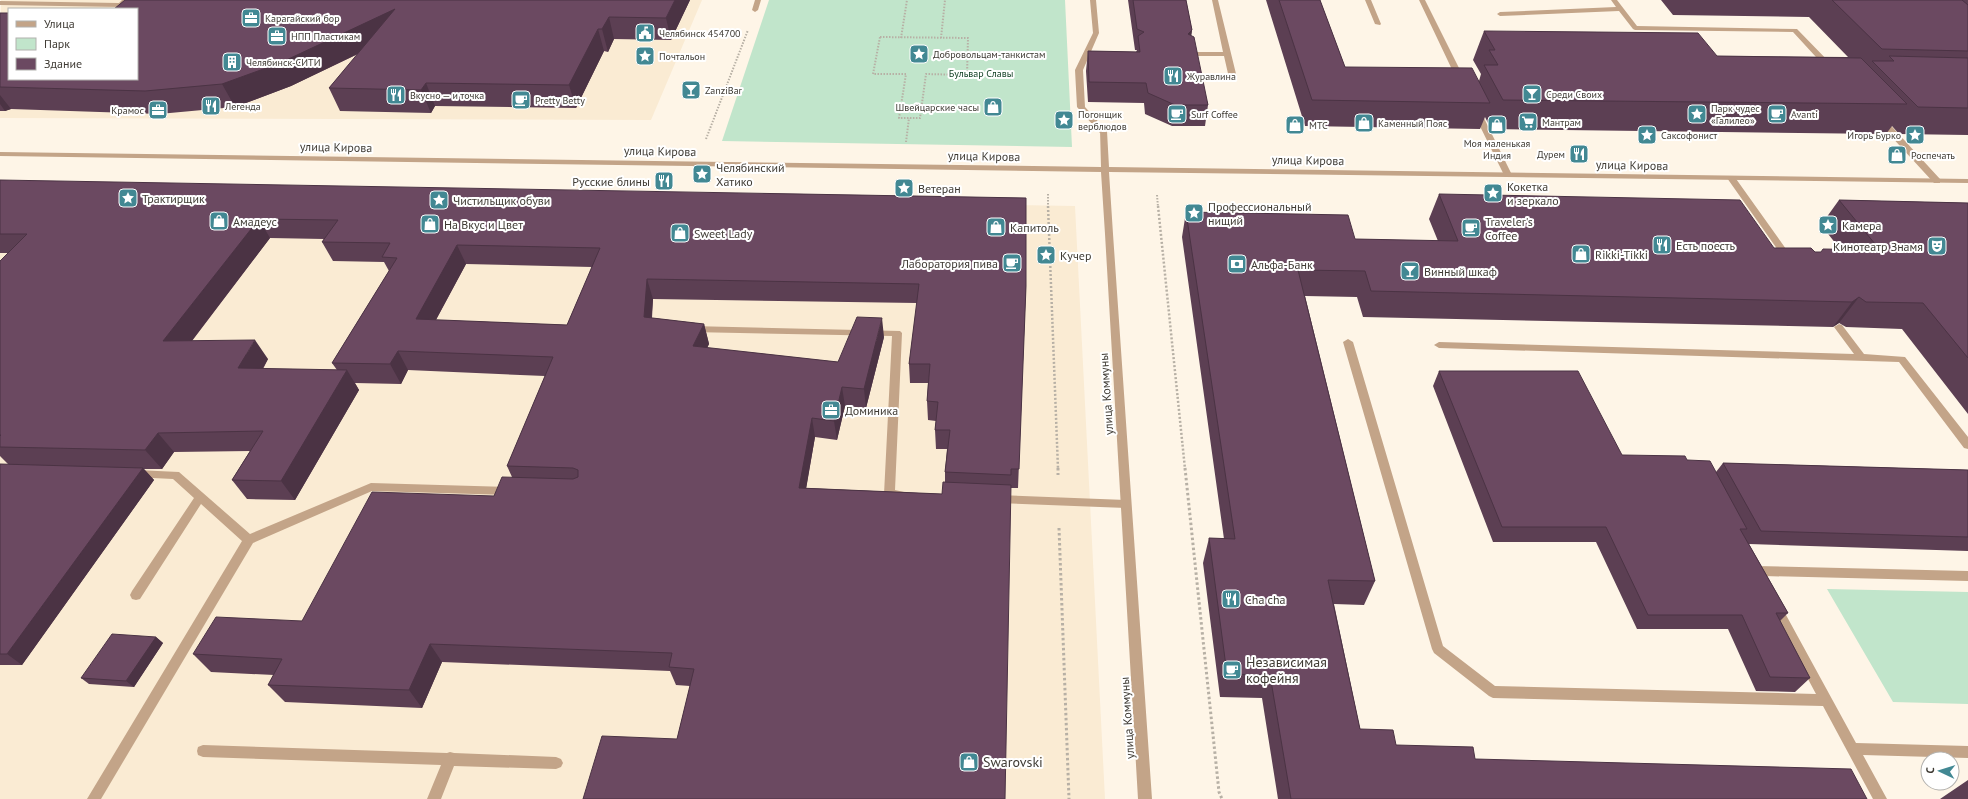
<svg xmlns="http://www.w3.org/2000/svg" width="1968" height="799" viewBox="0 0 1968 799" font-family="'PT Sans',sans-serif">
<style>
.built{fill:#faebd3;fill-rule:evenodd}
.green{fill:#c1e5cb}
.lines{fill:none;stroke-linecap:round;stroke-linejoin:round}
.path-far2{stroke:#b7b0a5;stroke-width:2;stroke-dasharray:1.5 1.5;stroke-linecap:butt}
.path-far1{stroke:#b7b0a5;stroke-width:2.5;stroke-dasharray:2 2;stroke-linecap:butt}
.path{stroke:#b7b0a5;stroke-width:3;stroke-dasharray:2.5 2.5;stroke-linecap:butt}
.service{fill:#c3a488;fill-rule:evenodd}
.pedestrian{fill:#c3a488;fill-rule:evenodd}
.minor{fill:#c3a488;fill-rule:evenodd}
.wall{fill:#5c3f53;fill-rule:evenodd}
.shaded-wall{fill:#4b3344}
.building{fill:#6b4961;stroke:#4b3344;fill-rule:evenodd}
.labels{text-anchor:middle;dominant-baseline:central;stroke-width:4;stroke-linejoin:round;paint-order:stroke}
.far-poi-label{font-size:10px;fill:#3f3b34;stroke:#fff;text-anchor:start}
.far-park-label{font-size:10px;fill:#124125;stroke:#fff}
.street-label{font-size:12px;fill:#3f3b34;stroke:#fff}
.poi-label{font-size:12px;fill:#3f3b34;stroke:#fff;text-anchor:start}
.near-poi-label{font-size:14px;fill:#3f3b34;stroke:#fff;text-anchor:start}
</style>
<rect width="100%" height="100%" fill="#fef5e7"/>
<!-- built -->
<path class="built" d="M1 0H702L651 120 0 118ZM9 9H137V79H9Z
M0 188 1075 206 1105 799H0Z"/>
<!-- green -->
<path class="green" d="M769 0H1065L1072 147 722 141Z
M1827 589 1968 592V704L1893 702Z"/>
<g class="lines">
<!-- path-far2 -->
<path class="path-far2" d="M880 37 968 38 967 75 926 74 920 118H899L906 74H873Z
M901 38 907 0
M941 38 945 0
M706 139 748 30
M906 142 909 118
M1048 194V207
M1157 195 1158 207"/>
<!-- path-far1 -->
<path class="path-far1" d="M1048 206 1058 469
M1158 206 1185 469"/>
<!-- path -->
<path class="path" d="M1058 468V475
M1185 468 1219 792 1222 799
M1059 528 1069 799"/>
<!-- service -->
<path class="service" d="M122 0H129L121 7 0 5V1L119 3Z
M1212 0H1218L1237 78 1236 80 1229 78 1224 56H1190L1186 54 1190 52H1223Z
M1365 0H1371L1381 24 1380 25 1375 24Z
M1419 0H1425L1465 80 1464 82 1457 80Z
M1611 0H1617L1637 26 1797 29 1834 67 1827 69 1793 32 1635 30 1633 29 1619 11 1500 16 1497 14 1500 12 1616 7Z
M1474 110H1480L1481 112 1512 175 1511 177H1508L1504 175 1473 112Z
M1877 117H1883L1940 179V183H1934L1877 121Z
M1728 176H1734L1791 256 1792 258 1791 260H1785L1727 178Z
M1839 324 1842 325 1864 354 1905 357 1968 437V449L1964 448 1899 362 1439 348 1434 345 1439 342 1854 354 1834 327Z
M691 326 900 331 902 333 895 490 904 492 905 495 904 498 900 499 885 497 884 494 892 336 691 332 686 329Z
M1348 339 1353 342 1443 646 1495 686 1816 694 1770 608 1772 604 1776 603 1780 604 1856 743 1968 746V758L1863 755 1887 799H1873L1823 706 1493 698 1489 696 1434 653 1432 649 1343 342Z
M136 470 179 472 250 534 371 483 509 487 513 488 514 491 513 494 509 495 372 491 253 543 101 799H87L242 541 201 504 140 599 136 600 132 599 130 595 132 591 194 498 173 479 132 477 131 474 132 471Z
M998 495 1126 500 1130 501 1131 504 1130 507 1126 508 998 503 994 502 993 499 994 496Z
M1756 566 1968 571V581L1764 576 1762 579 1758 581 1754 579 1750 571 1752 568Z
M203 745 447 753 450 752 454 753 556 757 561 759 563 763 561 767 556 769 454 766 441 799H427L441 765 203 757 198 755 197 751 198 747Z"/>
<!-- pedestrian -->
<path class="pedestrian" d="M1100 129H1103L1107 131 1109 167 1968 179V183L1109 172 1113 234 1109 237 1105 234 1101 172 0 156V152L1101 167Z"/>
<!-- minor -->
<path class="minor" d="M755 0H761L758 10 755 12 752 10Z
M1090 0H1096L1099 33 1083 70 1085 107 1107 131 1103 133H1100L1077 107 1075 70 1093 33Z
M1109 231 1113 234 1152 799H1138L1105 234Z"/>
</g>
<!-- wall -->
<path class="wall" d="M125 0H690L671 40 614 39 608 52 604 51 576 108 435 106 431 113 340 111 329 88 358 54 291 86 235 107 159 114 11 109 5 111H0V13L137 79Z
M1128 0H1186L1192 30 1191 36 1208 105 1205 126H1172L1145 114 1144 103 1088 102 1086 71 1088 51 1136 52 1137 50H1135Z
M1266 0H1320L1345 67 1479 81 1481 74 1473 60 1484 31 1717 56 1848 57 1809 17 1673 15 1661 0H1968V135L1899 134 1892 126 1886 134 1491 129 1485 117 1480 129 1305 126Z
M0 180 1026 286 1018 488H1011L677 739 690 686 676 685 670 671 442 662 422 708 285 702 268 685 274 675 211 672 193 654 302 621 494 496 512 477 507 466 545 376 408 370 401 384 355 383 359 390 295 500 247 499 232 480 250 451 174 452 162 469H144L154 480 22 665H0V464L9 465 0 456V261L8 253H0ZM270 238 324 239 322 242 333 261 384 262 389 271 332 363 337 370 263 369 268 359 192 341ZM466 264 592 267 567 325 436 320ZM653 299 917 303 909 364 910 383H928L927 401 928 420 936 421 935 430 936 449H947L945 472V482L942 494 806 488 815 437 837 440 845 406 866 408 884 337 838 362 707 348 709 344 704 324 652 318Z
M1439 194 1774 248 1815 252H1821L1840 249 1821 225 1839 200 1968 203V414L1902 329 1846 327 1839 323 1833 327 1363 317 1357 297 1305 296 1375 581 1364 605 1334 604 1360 729 1396 745 1475 759 1867 799H1278L1262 698 1220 697 1203 563 1209 538 1224 539 1182 237 1186 212 1355 239 1438 241 1429 219Z
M1439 371 1622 455 1687 460 1716 472 1723 463 1968 470V551L1749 544 1788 613 1780 621 1810 678 1795 692 1756 691 1728 629H1637L1596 542H1493L1433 386Z
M156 637 163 643 134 687 89 684 81 678Z
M1968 780V799H1940Z"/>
<!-- shaded-wall -->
<path class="shaded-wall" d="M675 0H690L671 40 666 18Z
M395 9 405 31 291 86 235 107 222 84Z
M609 17 614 39 608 52 602 29Z
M598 29 604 51 576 108 569 85Z
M1192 30 1189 51 1188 34Z
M426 83 435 106 431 113 421 90Z
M0 95 11 109 5 111 0 104Z
M259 219 270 238 177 360 163 341Z
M457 245 466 264 426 338 416 319Z
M647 279 653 299 650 336 644 317Z
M1859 297 1839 323 1833 327 1852 302Z
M882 318 884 337 866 408 864 389Z
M704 324 709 344 698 366 693 346Z
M255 340 268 359 251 388 238 368Z
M398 351 408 370 401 384 390 364Z
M347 370 359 390 295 500 281 481Z
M842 387 845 406 837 440 834 421Z
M812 418 815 437 803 507 799 488Z
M158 433 174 452 162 469 145 450Z
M143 468 154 480 22 665 7 654Z
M156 637 163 643 134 687 126 681Z
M430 644 442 662 422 708 409 690Z"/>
<!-- building -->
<path class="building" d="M125 0H675L666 18 609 17 602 29H598L569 85 426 83 421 90 329 88 395 9 280 63 222 84 145 91 0 87V13H9V79H137V9H114Z
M1133 0H1186L1192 30 1188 34 1194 37 1208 105H1175L1148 93 1146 83 1089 82 1088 51 1140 52 1138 36 1144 32 1137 29Z
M1279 0H1320L1345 67 1472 68 1490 103 1312 100Z
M1832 0H1962L1968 5V51L1882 49Z
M1484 31 1698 33 1717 56 1861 58 1907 104 1503 100 1484 65H1498L1489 50H1495Z
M1889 56 1968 58V108L1918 107 1872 61H1894Z
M0 180 1026 198V286L1019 469H1011V475L945 472 950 430H935L938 402 927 401 930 364H909L919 284 647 279 644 317 704 324 693 346 838 362 857 317 882 318 864 389 842 387 834 421 812 418 799 488 942 494 943 482 1011 485 1005 799H583L602 736 677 739 694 669 669 667 672 653 430 644 409 690 268 685 282 659 193 654 216 617 302 621 372 492 494 496 502 477 573 479 578 477V470L573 468 507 466 553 357 398 351 390 364 332 363 397 258 382 257 390 243 322 242 338 220 259 219 163 341 255 340 238 368 347 370 281 481 232 480 263 431 158 433 145 450 0 447V436L1 435H0V261L27 234H0ZM457 245 600 248 567 325 416 319Z
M1439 194 1740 200 1774 248H1811L1815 252H1821L1823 249 1880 250 1839 200 1968 203V358L1923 303 1866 302 1859 297 1852 302 1371 291 1365 271 1298 270 1375 581 1328 580 1360 729 1393 730 1396 745 1473 747 1475 759 1851 769 1867 799H1291L1270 675 1227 674 1209 538 1235 539 1186 212 1348 215 1355 239 1458 241Z
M1439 371H1578L1622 455 1685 456 1687 460 1710 461 1747 529H1740L1788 613H1776L1810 678 1770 677 1742 615H1648L1606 527H1502Z
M1723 463 1968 470V537L1761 531Z
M0 464 143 468 7 654H0Z
M112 634 156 637 126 681 81 678Z"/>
<!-- icons -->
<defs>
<g id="office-square" transform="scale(1)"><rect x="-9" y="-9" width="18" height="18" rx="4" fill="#428893" stroke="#fff"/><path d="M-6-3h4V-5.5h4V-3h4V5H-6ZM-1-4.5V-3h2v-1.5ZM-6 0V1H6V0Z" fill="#fff"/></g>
<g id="civic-square" transform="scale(1)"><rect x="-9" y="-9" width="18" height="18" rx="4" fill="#428893" stroke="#fff"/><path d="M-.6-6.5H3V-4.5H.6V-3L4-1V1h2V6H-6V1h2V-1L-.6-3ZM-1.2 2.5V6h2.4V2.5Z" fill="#fff"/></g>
<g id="sight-square" transform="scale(1)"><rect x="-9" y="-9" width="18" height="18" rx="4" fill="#428893" stroke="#fff"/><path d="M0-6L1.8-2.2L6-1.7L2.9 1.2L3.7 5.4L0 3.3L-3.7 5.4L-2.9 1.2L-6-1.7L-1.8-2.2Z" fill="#fff"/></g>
<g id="building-square" transform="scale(1)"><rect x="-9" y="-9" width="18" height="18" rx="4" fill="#428893" stroke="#fff"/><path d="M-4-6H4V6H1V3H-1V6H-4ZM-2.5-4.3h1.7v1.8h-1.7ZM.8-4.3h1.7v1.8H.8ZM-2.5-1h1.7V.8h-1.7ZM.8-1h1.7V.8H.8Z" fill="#fff"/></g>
<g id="restaurant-square" transform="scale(1)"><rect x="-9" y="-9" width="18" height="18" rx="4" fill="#428893" stroke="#fff"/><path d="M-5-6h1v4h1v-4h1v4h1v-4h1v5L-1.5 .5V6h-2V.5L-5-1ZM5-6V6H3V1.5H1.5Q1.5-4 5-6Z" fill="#fff"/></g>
<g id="bar-square" transform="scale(1)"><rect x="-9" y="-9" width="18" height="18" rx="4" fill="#428893" stroke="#fff"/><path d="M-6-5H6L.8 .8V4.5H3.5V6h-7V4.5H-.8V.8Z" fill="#fff"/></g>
<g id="cafe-square" transform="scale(1)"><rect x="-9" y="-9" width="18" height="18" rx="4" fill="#428893" stroke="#fff"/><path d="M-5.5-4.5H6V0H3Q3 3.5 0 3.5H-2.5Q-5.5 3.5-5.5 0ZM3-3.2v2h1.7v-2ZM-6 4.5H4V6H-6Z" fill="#fff"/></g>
<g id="shop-square" transform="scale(1)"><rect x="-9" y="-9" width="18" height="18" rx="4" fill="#428893" stroke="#fff"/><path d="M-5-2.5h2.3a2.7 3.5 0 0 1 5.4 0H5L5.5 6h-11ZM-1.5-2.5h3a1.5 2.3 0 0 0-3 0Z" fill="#fff"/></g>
<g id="supermarket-square" transform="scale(1)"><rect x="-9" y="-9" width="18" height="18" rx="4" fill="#428893" stroke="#fff"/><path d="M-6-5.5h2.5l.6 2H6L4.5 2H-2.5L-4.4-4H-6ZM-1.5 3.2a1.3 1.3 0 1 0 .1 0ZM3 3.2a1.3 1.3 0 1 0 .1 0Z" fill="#fff"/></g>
<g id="theatre-square" transform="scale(1)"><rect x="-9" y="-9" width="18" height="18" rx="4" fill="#428893" stroke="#fff"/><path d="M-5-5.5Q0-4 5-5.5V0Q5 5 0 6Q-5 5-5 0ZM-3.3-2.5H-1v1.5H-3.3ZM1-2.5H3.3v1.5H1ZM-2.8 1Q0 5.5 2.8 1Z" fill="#fff"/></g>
<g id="bank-square" transform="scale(1)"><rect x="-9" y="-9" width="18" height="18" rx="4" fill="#428893" stroke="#fff"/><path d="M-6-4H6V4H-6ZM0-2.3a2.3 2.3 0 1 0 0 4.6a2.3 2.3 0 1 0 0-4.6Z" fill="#fff"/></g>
</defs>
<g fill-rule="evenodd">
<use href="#office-square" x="251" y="18"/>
<use href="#civic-square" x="645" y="33"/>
<use href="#office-square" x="277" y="36"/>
<use href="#sight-square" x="919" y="54"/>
<use href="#sight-square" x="645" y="56"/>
<use href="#building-square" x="232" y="62"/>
<use href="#restaurant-square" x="1173" y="76"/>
<use href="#bar-square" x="691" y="90"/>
<use href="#bar-square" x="1532" y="94"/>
<use href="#restaurant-square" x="396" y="95"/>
<use href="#cafe-square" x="521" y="100"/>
<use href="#restaurant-square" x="211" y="106"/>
<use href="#shop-square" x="993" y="107"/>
<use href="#office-square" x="158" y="110"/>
<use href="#cafe-square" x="1177" y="114"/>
<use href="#sight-square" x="1697" y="114"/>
<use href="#cafe-square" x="1777" y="114"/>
<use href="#sight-square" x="1064" y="120"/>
<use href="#supermarket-square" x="1528" y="122"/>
<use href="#shop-square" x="1364" y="123"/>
<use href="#shop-square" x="1295" y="125"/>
<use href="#shop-square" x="1497" y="125"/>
<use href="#sight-square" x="1647" y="135"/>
<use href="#sight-square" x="1915" y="135"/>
<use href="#restaurant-square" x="1579" y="154"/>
<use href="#shop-square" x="1897" y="155"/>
<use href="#sight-square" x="702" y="174"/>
<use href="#restaurant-square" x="664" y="181"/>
<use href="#sight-square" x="904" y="188"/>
<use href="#sight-square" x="1493" y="193"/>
<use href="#sight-square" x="128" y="198"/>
<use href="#sight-square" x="439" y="200"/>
<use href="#sight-square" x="1194" y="213"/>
<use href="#shop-square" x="219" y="221"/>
<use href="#shop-square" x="430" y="224"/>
<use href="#sight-square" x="1828" y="225"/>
<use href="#shop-square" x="996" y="227"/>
<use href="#cafe-square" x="1471" y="228"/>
<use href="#shop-square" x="680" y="233"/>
<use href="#restaurant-square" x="1662" y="245"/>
<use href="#theatre-square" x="1937" y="246"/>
<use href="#shop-square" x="1581" y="254"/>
<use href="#sight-square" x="1046" y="255"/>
<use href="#cafe-square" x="1012" y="263"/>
<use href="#bank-square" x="1237" y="264"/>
<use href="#bar-square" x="1410" y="271"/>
<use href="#office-square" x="831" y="410"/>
<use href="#restaurant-square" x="1231" y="599"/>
<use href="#cafe-square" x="1232" y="670"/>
<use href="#shop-square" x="969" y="762"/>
</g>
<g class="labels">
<!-- far-poi labels -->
<g class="far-poi-label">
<text x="265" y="18">Карагайский бор</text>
<text x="659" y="33">Челябинск 454700</text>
<text x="291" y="36">НПП Пластикам</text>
<text x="933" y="54">Добровольцам-танкистам</text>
<text x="659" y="56">Почтальон</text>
<text x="246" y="62">Челябинск-СИТИ</text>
<text x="1187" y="76">Журавлина</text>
<text x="705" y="90">ZanziBar</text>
<text x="1546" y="94">Среди Своих</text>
<text x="410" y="95">Вкусно — и точка</text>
<text x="535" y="100">Pretty Betty</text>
<text x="225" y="106">Легенда</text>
<text x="979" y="107" text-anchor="end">Швейцарские часы</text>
<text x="1711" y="108">Парк чудес<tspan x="1711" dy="12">«Галилео»</tspan></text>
<text x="144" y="110" text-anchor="end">Крамос</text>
<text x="1078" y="114">Погонщик<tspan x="1078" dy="12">верблюдов</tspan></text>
<text x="1191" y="114">Surf Coffee</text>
<text x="1791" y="114">Avanti</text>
<text x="1542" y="122">Мантрам</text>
<text x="1378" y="123">Каменный Пояс</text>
<text x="1309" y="125">МТС</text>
<text x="1661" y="135">Саксофонист</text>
<text x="1901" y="135" text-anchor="end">Игорь Бурко</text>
<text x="1497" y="143" text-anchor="middle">Моя маленькая<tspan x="1497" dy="12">Индия</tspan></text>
<text x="1565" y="154" text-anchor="end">Дурем</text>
<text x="1911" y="155">Роспечать</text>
</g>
<!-- far-park labels -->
<g class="far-park-label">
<text x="981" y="73">Бульвар Славы</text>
</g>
<!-- street labels -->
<g class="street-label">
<text transform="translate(336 147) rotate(1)">улица Кирова</text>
<text transform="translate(660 151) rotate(1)">улица Кирова</text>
<text transform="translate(984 156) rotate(1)">улица Кирова</text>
<text transform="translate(1308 160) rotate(1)">улица Кирова</text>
<text transform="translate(1632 165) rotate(1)">улица Кирова</text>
<text transform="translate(1106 394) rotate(-94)">улица Коммуны</text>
<text transform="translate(1127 718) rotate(-94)">улица Коммуны</text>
</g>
<!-- poi labels -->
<g class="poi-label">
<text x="716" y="167">Челябинский<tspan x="716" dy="14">Хатико</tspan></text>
<text x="650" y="181" text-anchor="end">Русские блины</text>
<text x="1507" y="186">Кокетка<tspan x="1507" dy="14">и зеркало</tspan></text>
<text x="918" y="188">Ветеран</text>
<text x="142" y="198">Трактирщик</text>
<text x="453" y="200">Чистильщик обуви</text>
<text x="1208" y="206">Профессиональный<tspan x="1208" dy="14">нищий</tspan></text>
<text x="233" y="221">Амадеус</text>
<text x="1485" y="221">Traveler's<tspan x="1485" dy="14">Coffee</tspan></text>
<text x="444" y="224">На Вкус и Цвет</text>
<text x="1842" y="225">Камера</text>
<text x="1010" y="227">Капитоль</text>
<text x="694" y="233">Sweet Lady</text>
<text x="1676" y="245">Есть поесть</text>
<text x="1923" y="246" text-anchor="end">Кинотеатр Знамя</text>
<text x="1595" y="254">Rikki-Tikki</text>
<text x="1060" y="255">Кучер</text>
<text x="998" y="263" text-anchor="end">Лаборатория пива</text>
<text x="1251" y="264">Альфа-Банк</text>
<text x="1424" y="271">Винный шкаф</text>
<text x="845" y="410">Доминика</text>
<text x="1245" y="599">Cha cha</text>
</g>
<!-- near-poi labels -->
<g class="near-poi-label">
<text x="1246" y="662">Независимая<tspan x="1246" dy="16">кофейня</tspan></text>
<text x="983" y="762">Swarovski</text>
</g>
</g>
<!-- legend -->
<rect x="8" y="8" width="130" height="72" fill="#ffffff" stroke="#b2b1ae"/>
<rect x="16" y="21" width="20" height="6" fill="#c3a488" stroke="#b2b1ae"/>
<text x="44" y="28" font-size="12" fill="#3f3b34">Улица</text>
<rect x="16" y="38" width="20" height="12" fill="#c1e5cb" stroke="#b2b1ae"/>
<text x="44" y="48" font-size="12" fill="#3f3b34">Парк</text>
<rect x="16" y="58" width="20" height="12" fill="#6b4961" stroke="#b2b1ae"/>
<text x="44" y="68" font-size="12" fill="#3f3b34">Здание</text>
<!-- north arrow -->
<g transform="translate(1940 771) rotate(274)"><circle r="19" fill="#ffffff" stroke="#b2b1ae"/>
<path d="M0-3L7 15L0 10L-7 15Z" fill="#428893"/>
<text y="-6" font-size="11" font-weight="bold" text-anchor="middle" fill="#3f3b34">С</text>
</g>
</svg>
